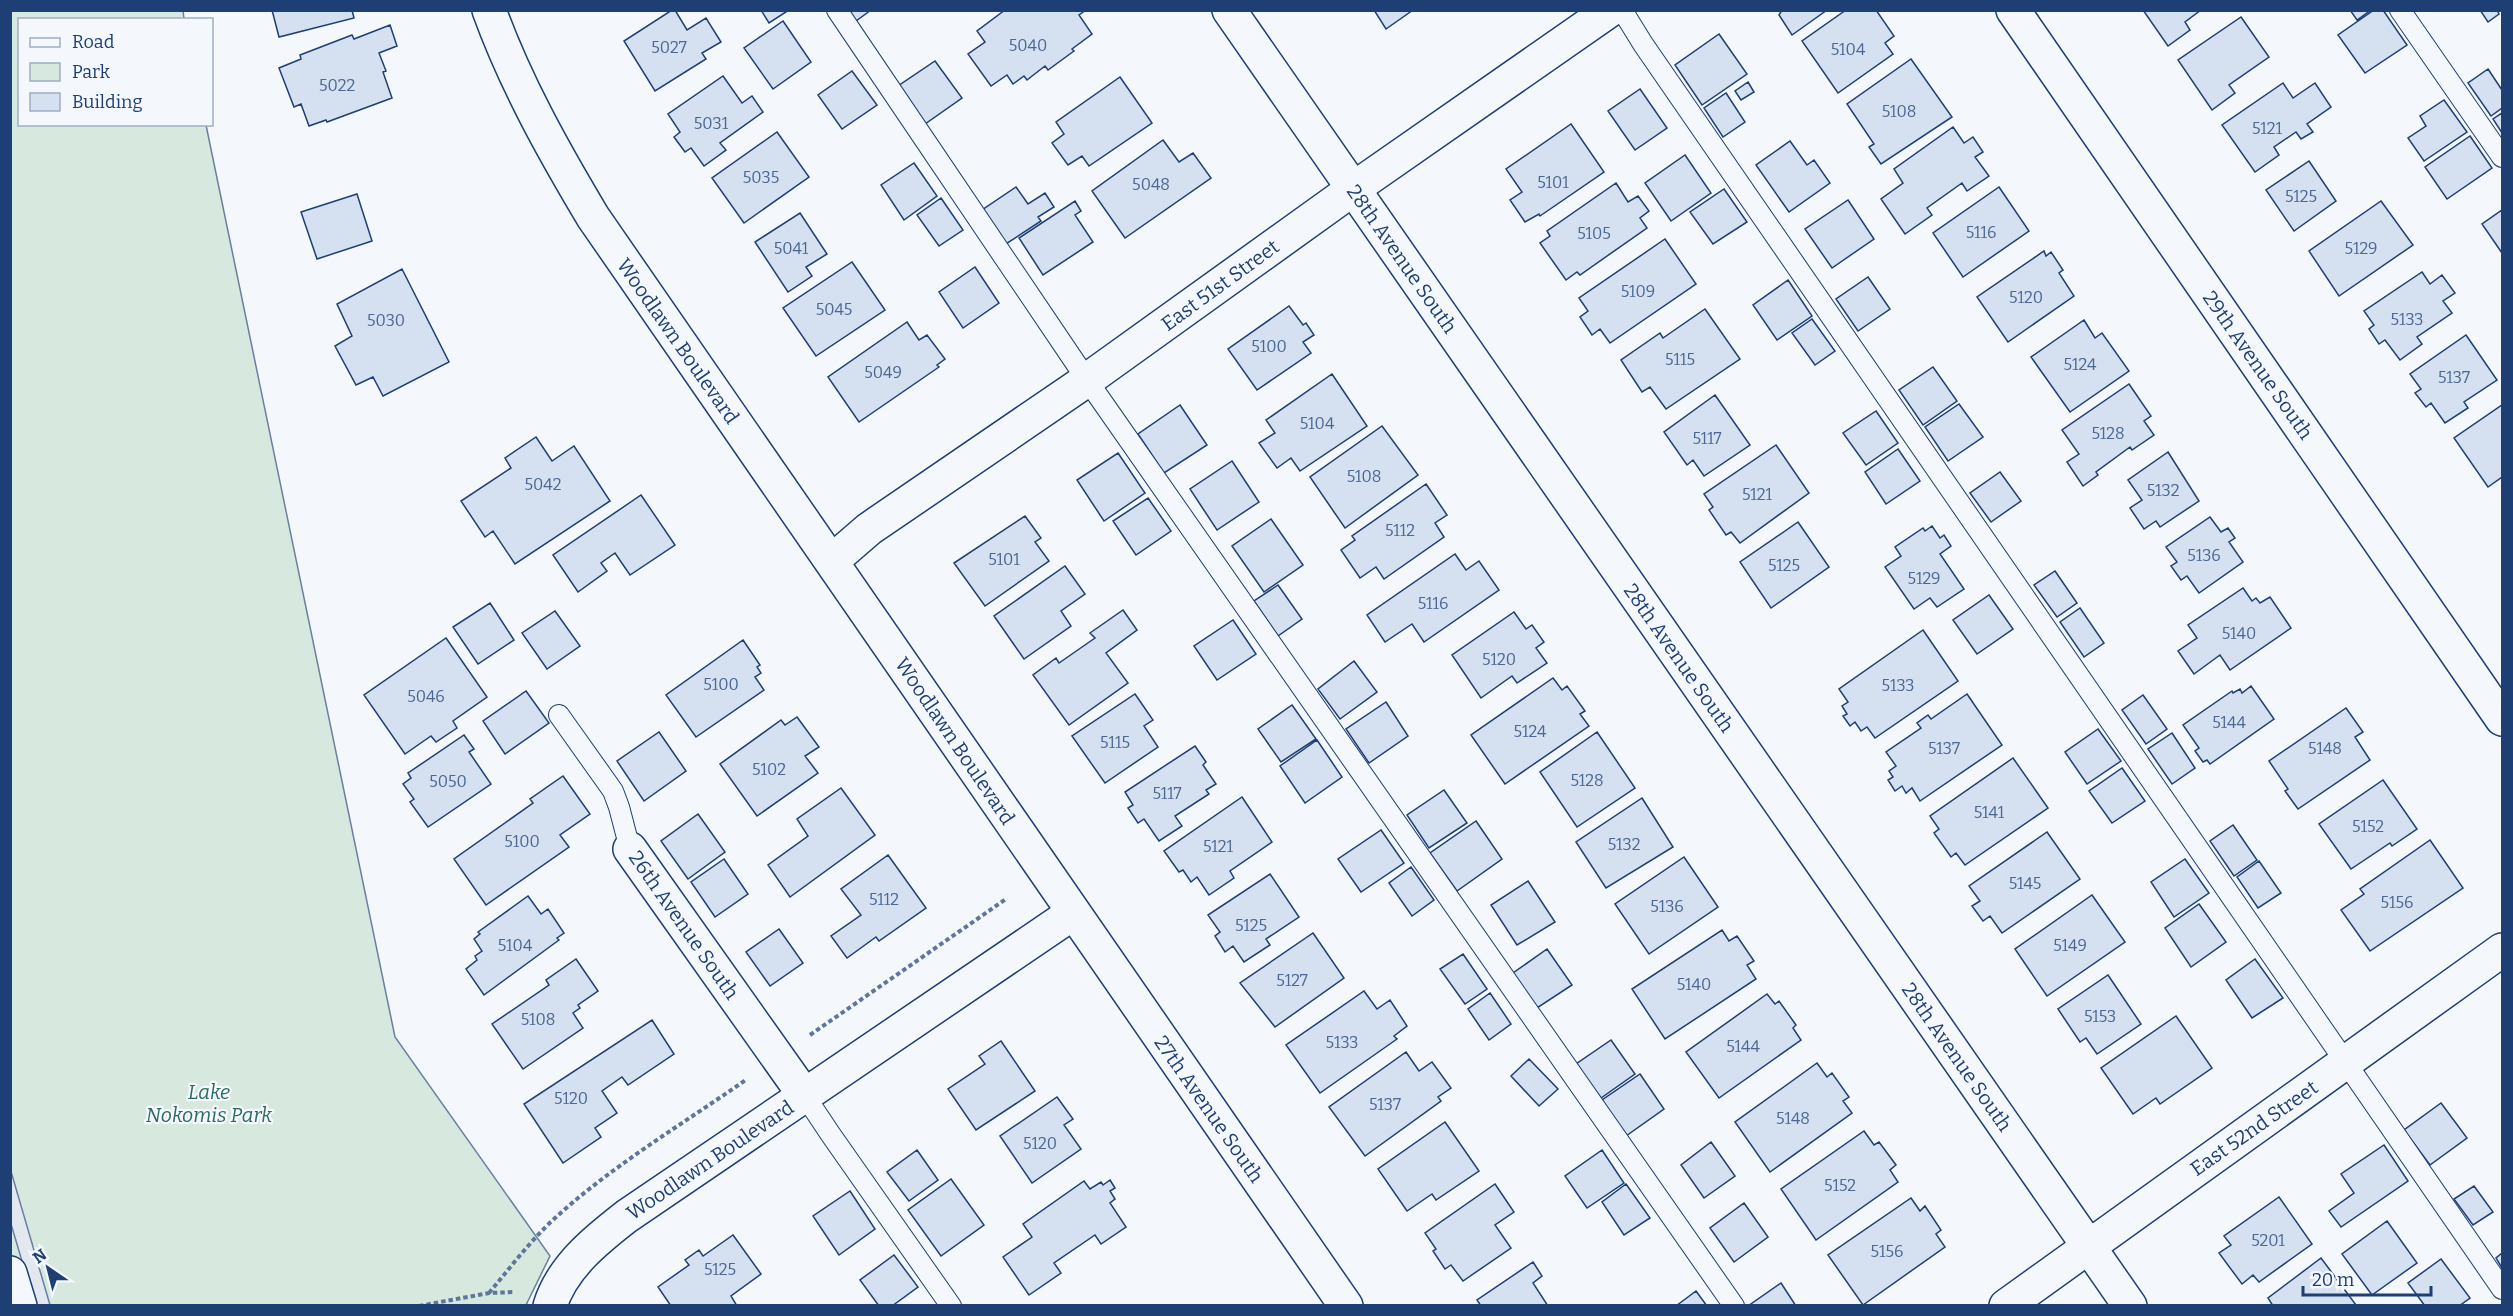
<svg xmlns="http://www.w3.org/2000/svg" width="2513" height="1316" viewBox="0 0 2513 1316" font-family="Bitter,serif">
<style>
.green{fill:#d7e8df;stroke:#687fa3;stroke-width:1.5}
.parking{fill:#e3e8f0;stroke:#687fa3;stroke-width:1.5}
.building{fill:#d5e0f0;stroke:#1d3f73;stroke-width:1.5}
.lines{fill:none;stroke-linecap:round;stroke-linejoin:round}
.lane-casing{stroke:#1d3f73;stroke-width:22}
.street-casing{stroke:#1d3f73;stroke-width:36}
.secondary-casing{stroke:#1d3f73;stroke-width:36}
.path{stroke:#5e769c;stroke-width:4;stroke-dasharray:4.5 3;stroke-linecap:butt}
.lane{stroke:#f4f7fb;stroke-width:20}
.street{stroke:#f4f7fb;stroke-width:33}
.secondary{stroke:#f4f7fb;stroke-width:33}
.labels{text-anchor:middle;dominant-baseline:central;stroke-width:4.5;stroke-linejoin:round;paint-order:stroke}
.number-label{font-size:16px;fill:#4b6792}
.street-label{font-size:20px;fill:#1d3f73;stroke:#f4f7fb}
.park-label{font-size:20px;font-style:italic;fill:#2c6c60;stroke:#f4f7fb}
</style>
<rect width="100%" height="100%" fill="#f4f7fb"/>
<!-- green -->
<path class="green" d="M10 11H183L184 19 20 20V124L206 125 395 1037 550 1256 526 1305H11Z"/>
<!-- parking -->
<path class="parking" d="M10 1168 50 1305H35L11 1224Z"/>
<!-- building -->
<path class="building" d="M272 10H352L354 18 279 37Z
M672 10H675L687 30 706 18 721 42 702 53 706 59 655 91 624 41Z
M761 10H789L769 23Z
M848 10H871L856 21Z
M1005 10H1086L1079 15 1092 34 1072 49 1074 51 1048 70 1045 66 1027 80 1024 76 1013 84 1007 75 991 86 968 54 985 42 977 31Z
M1374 10H1413L1386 29Z
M1782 10H1827L1792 35 1779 15Z
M1846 10H1876L1894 36 1885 43 1893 54 1838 93 1802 41Z
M2143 10H2201L2185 22 2190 30 2168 46Z
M2350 10H2371L2357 20Z
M2374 10H2383L2407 45 2365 73 2338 35Z
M2480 10H2497L2499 14 2488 22Z
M2241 17 2269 57 2229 85 2235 93 2212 110 2178 60Z
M783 21 811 62 773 89 744 48Z
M390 25 397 46 379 53 386 71 383 72 392 98 327 122 326 120 309 126 301 104 294 107 279 68 301 59 300 55 352 35 354 39Z
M1719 34 1747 74 1702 105 1675 65Z
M1911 59 1952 117 1881 164 1869 147 1874 144 1847 104Z
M935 61 962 98 925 124 898 86Z
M2488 69 2502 90V108L2491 116 2468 83Z
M852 71 877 105 842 129 818 95Z
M723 76 742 103 752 96 763 112 720 143 726 150 704 166 691 148 685 152 674 137 680 132 668 114Z
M1120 77 1152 123 1089 166 1082 156 1068 165 1052 143 1064 134 1056 122Z
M1748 82 1754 92 1741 100 1735 91Z
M2283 83 2293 98 2315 83 2331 107 2307 124 2313 132 2301 139 2296 132 2274 147 2279 155 2255 172 2222 125Z
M1640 89 1667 128 1635 150 1608 111Z
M1726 93 1745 122 1723 137 1704 108Z
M2444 100 2467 132 2424 161 2408 138 2426 126 2420 116Z
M2502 113V133L2493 119Z
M1571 124 1604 172 1540 216 1539 214 1525 222 1510 200 1522 192 1506 169Z
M1953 127 1964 143 1973 137 1983 152 1975 157 1989 176 1967 191 1962 183 1927 208 1932 215 1905 234 1881 199 1903 183 1894 169Z
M777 132 809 177 744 223 712 178Z
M2470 136 2492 168 2447 199 2425 167Z
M1163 140 1179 162 1193 153 1211 178 1125 238 1092 191Z
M1790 141 1807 165 1814 160 1830 183 1789 212 1756 165Z
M1685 155 1711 193 1671 221 1645 183Z
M2309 161 2336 201 2294 231 2266 190Z
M914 163 937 196 904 220 881 185Z
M1616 183 1628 202 1638 196 1649 211 1640 218 1647 228 1580 275 1577 272 1566 280 1540 243 1550 236 1547 231Z
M1016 187 1028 204 1045 193 1054 207 1038 217 1041 221 1006 244 982 210Z
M1999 187 2029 231 1963 277 1933 233Z
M1724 189 1747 222 1713 244 1690 212Z
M357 194 372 241 317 259 301 212Z
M941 198 963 230 939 246 917 215Z
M1848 200 1874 239 1832 268 1805 229Z
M1075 201 1081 211 1075 215 1093 242 1043 275 1019 238Z
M2381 201 2413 245 2339 296 2309 251Z
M2502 210V253L2482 224Z
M800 213 827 254 806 267 812 276 788 292 755 242Z
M1665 239 1696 284 1610 343 1600 329 1592 335 1580 317 1588 311 1579 298Z
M2044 251 2046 256 2051 252 2063 270 2059 273 2074 296 2008 342 1977 297Z
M852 262 885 310 816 356 783 308Z
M975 267 999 303 963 328 939 292Z
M402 269 449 362 383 396 373 377 356 385 335 346 352 336 337 304Z
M2422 272 2430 284 2442 275 2455 293 2443 301 2452 313 2417 337 2422 344 2400 360 2385 340 2379 344 2369 329 2374 325 2364 311Z
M1868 277 1890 309 1858 331 1836 299Z
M1788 280 1812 316 1777 340 1753 305Z
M1289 306 1303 325 1306 323 1314 335 1303 342 1311 353 1257 390 1228 349Z
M1705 309 1740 359 1666 409 1650 387 1642 392 1621 360 1660 333 1663 338Z
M1812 319 1835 351 1815 365 1792 333Z
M2084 320 2095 338 2102 333 2129 371 2070 412 2031 357Z
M907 322 919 340 927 335 945 359 937 365 939 367 859 422 828 377Z
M2466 335 2497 380 2464 402 2468 408 2445 423 2431 403 2426 407 2415 393 2421 389 2410 374Z
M1933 367 1957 401 1923 425 1899 390Z
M1332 374 1367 426 1300 471 1291 458 1277 468 1259 443 1275 433 1266 420Z
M2129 384 2151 416 2144 421 2154 435 2132 450 2130 447 2096 472 2098 475 2083 486 2067 462 2079 454 2062 430Z
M1715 395 1750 445 1704 476 1693 460 1687 465 1664 432Z
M1959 404 1983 437 1948 461 1925 427Z
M1180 405 1207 445 1164 473 1138 434Z
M2502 405V477L2488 487 2454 438Z
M1876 411 1898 443 1866 465 1843 433Z
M1382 426 1418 475 1345 528 1310 477Z
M536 437 552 461 574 446 610 501 515 564 493 531 485 537 461 501 511 468 505 458Z
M1776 445 1809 493 1740 543 1731 532 1726 535 1709 510 1713 507 1704 494Z
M1898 449 1920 481 1886 504 1865 472Z
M2168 452 2199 501 2160 527 2156 521 2144 529 2130 508 2142 500 2128 480Z
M1118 453 1145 493 1104 521 1077 480Z
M1232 461 1259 502 1217 530 1190 489Z
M2000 472 2021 501 1991 522 1970 493Z
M1426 484 1447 515 1435 523 1444 537 1384 579 1376 567 1360 578 1341 550 1355 540 1352 536Z
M641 495 675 545 630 575 615 553 601 563 607 571 578 592 553 555Z
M1148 498 1171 531 1136 555 1113 521Z
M1025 516 1041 538 1035 542 1049 561 985 606 954 563Z
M2210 517 2221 532 2228 528 2235 538 2229 542 2243 562 2199 593 2187 576 2181 580 2171 566 2177 562 2166 547Z
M1271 519 1303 565 1264 592 1232 546Z
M1798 522 1829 567 1771 608 1740 562Z
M1932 526 1940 538 1944 535 1951 546 1940 554 1964 589 1937 607 1930 598 1914 609 1885 567 1901 556 1895 547 1923 528 1925 531Z
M1455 554 1466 570 1479 561 1499 590 1424 642 1412 624 1385 642 1367 615Z
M1065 566 1085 594 1061 611 1071 626 1024 659 994 616Z
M2055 571 2077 603 2057 617 2034 585Z
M1278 585 1302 619 1278 636 1254 601Z
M2243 588 2252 601 2256 598 2260 603 2270 597 2291 628 2230 670 2220 655 2194 674 2178 651 2197 638 2188 625Z
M1989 595 2013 629 1977 654 1953 620Z
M490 603 514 640 478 664 453 627Z
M2080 608 2104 643 2084 657 2060 622Z
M1123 610 1137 630 1106 653 1128 683 1069 725 1033 675 1056 658 1059 663 1095 638 1090 633Z
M555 611 580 646 547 669 522 633Z
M1514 612 1526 629 1532 625 1544 642 1536 648 1547 663 1517 683 1512 676 1481 698 1452 655Z
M1233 620 1256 654 1217 680 1194 646Z
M1923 630 1958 681 1875 738 1867 727 1861 731 1855 722 1850 726 1843 716 1847 714 1842 706 1848 702 1839 689Z
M446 638 487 697 453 721 457 728 436 742 431 736 405 754 364 695Z
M743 640 760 665 757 667 761 673 755 677 764 690 696 737 666 695Z
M1354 661 1377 692 1340 719 1318 689Z
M1553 678 1562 690 1567 686 1585 711 1580 714 1589 726 1505 784 1471 735Z
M2251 686 2274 719 2210 764 2207 760 2203 762 2195 751 2199 748 2183 725 2232 691 2233 693 2240 689 2242 693Z
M526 691 549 723 505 754 483 721Z
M1135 694 1153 720 1144 726 1158 747 1105 783 1072 736Z
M1967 694 2002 745 1920 801 1912 788 1906 793 1902 786 1895 791 1888 780 1893 777 1889 771 1896 766 1886 752 1921 728 1917 723 1928 715 1931 719Z
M2143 695 2167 729 2146 744 2122 710Z
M1386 702 1408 736 1369 763 1346 729Z
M1292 705 1316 739 1281 762 1258 729Z
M2346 708 2363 732 2355 737 2370 760 2298 809 2285 791 2288 789 2269 761Z
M797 717 819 747 805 756 818 773 757 816 720 764 781 720 785 725Z
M2098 729 2121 761 2087 784 2065 752Z
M659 732 686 771 644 801 617 761Z
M1597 732 1635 788 1577 827 1540 772Z
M2172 733 2195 768 2172 784 2148 749Z
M464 735 474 749 469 752 491 784 428 827 410 802 414 799 403 784 411 778 408 773Z
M1317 740 1342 777 1305 803 1280 766Z
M1195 746 1206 762 1203 765 1216 784 1206 790 1209 794 1175 816 1182 826 1159 841 1144 819 1138 823 1128 808 1133 805 1125 792Z
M2013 758 2048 808 1965 865 1956 853 1951 857 1934 833 1939 829 1930 816Z
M2122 768 2145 801 2112 823 2089 791Z
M563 776 590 814 560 835 569 847 486 905 454 859 533 803 530 799Z
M2383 780 2417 829 2392 846 2390 843 2351 869 2319 824Z
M841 788 875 835 790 897 768 865 808 836 797 819Z
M1444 790 1467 823 1429 848 1407 815Z
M1242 797 1272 842 1230 871 1234 878 1209 895 1197 877 1191 882 1183 870 1179 872 1164 851Z
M1642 798 1673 847 1606 888 1576 842Z
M698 814 725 852 688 879 661 841Z
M1476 821 1502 859 1457 891 1430 853Z
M2233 825 2257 860 2234 876 2210 841Z
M1381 830 1404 863 1361 892 1338 859Z
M2047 832 2080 879 2002 933 1990 916 1983 921 1972 906 1980 901 1969 886Z
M2430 840 2463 888 2370 951 2341 910 2364 894 2360 889Z
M888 855 926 908 879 941 876 937 847 958 831 936 861 915 841 889Z
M1684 857 1718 907 1649 954 1615 904Z
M724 859 748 894 715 917 691 882Z
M2185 859 2209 893 2174 917 2151 882Z
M2259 861 2281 893 2258 908 2237 877Z
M1411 867 1434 900 1412 916 1389 883Z
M1270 874 1299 917 1266 939 1270 945 1244 962 1233 946 1225 952 1215 936 1220 932 1208 915Z
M1528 881 1555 922 1517 945 1491 905Z
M2092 895 2125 942 2047 996 2015 949Z
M528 896 541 914 548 909 564 933 557 938 559 940 484 995 466 969 477 960 475 956 482 951 474 939 480 934 478 932Z
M2199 904 2226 942 2191 967 2165 928Z
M779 929 803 963 770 986 746 952Z
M1722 930 1729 941 1737 936 1754 961 1747 965 1756 979 1665 1039 1632 989Z
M1313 933 1344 978 1275 1027 1240 983Z
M1547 949 1572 985 1537 1008 1513 973Z
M1463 954 1487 989 1465 1004 1440 969Z
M576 959 598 991 578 1005 580 1008 573 1013 583 1028 523 1069 492 1024 549 985 546 980Z
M2255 959 2283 998 2252 1018 2226 980Z
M2108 975 2141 1024 2097 1054 2086 1038 2080 1042 2058 1009Z
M1364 991 1377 1009 1390 1000 1407 1026 1394 1036 1397 1039 1320 1093 1286 1045Z
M1490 993 1511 1024 1489 1040 1468 1009Z
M1767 994 1775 1004 1779 1001 1796 1025 1793 1028 1801 1040 1719 1098 1686 1052Z
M2176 1016 2212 1068 2160 1104 2156 1098 2133 1114 2101 1068Z
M652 1020 674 1054 628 1085 622 1077 602 1091 617 1113 595 1128 601 1137 563 1163 524 1104Z
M1611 1040 1635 1074 1601 1098 1576 1064Z
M1001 1041 1035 1091 976 1130 948 1089 985 1064 979 1056Z
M1406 1052 1419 1071 1432 1062 1451 1088 1438 1097 1441 1101 1365 1156 1329 1107Z
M1529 1059 1558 1089 1539 1106 1511 1076Z
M1817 1063 1827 1077 1832 1073 1849 1097 1843 1101 1852 1113 1770 1172 1735 1122Z
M1640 1074 1664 1109 1626 1136 1602 1100Z
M1057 1097 1073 1119 1064 1125 1081 1149 1032 1183 1000 1136Z
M2441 1103 2467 1138 2430 1165 2404 1130Z
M1445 1122 1479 1171 1436 1200 1432 1194 1407 1211 1378 1169Z
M1864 1131 1874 1145 1879 1142 1896 1165 1890 1170 1898 1182 1816 1240 1781 1189Z
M1711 1142 1735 1176 1704 1198 1681 1165Z
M2384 1145 2408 1181 2341 1227 2329 1211 2354 1193 2341 1174Z
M917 1150 938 1180 909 1201 887 1172Z
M1602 1150 1624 1183 1587 1208 1565 1176Z
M951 1179 984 1225 941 1256 908 1210Z
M1110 1180 1115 1188 1110 1191 1115 1199 1110 1203 1126 1227 1101 1244 1095 1235 1054 1263 1061 1273 1029 1295 1003 1257 1032 1237 1023 1224 1084 1181 1090 1189 1101 1182 1103 1185Z
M1495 1184 1514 1212 1495 1225 1511 1248 1463 1281 1451 1265 1445 1269 1433 1251 1436 1249 1425 1233Z
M1626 1184 1650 1218 1624 1235 1602 1202Z
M2474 1186 2493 1212 2473 1225 2454 1199Z
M850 1191 875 1229 839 1255 813 1216Z
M2279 1197 2312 1244 2259 1282 2253 1275 2242 1284 2219 1253 2231 1245 2224 1236Z
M1911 1198 1920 1211 1925 1206 1941 1230 1936 1234 1945 1247 1863 1305 1828 1255Z
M1744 1203 1768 1237 1734 1262 1710 1228Z
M2387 1221 2417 1263 2372 1295 2342 1254Z
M733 1235 761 1274 731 1296 737 1306H671L658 1287 689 1265 685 1260 699 1250 703 1256Z
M2502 1253V1268L2496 1258Z
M894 1255 918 1287 892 1306H879L860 1280Z
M2321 1258 2356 1305 2273 1306 2268 1298Z
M2441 1259 2470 1298 2459 1306H2425L2408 1283Z
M1533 1262 1542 1276 1533 1283 1548 1306H1481L1477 1300Z
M1781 1283 1796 1306H1748Z
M1696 1291 1707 1306H1676Z"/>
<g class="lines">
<!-- lane casing -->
<g class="lane-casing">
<path id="lane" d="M837 10 1087 380 1734 1306
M1622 10 1643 44 2502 1289
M2400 10 2502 157
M559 715 613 791 619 807 630 849
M805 1096 831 1135 951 1306"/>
</g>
<!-- street casing -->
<g class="street-casing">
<path id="street" d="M489 10C516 84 553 150 593 217L1346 1306
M2013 10 2502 719
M832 561 869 529 1087 380 1353 189 1610 10
M630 849 805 1096
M550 1306C562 1267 596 1240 627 1216L1073 913
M2006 1306 2502 950"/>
</g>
<!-- secondary casing -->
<g class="secondary-casing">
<path id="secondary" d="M1229 10 2130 1306
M10 1273 20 1306"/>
</g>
<!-- path -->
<path class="path" d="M810 1035 1006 899
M489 1293C510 1268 530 1241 555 1218 613 1165 683 1124 747 1079
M419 1306 489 1293 515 1292"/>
<!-- lane -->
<use href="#lane" class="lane"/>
<!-- street -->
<use href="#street" class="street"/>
<!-- secondary -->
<use href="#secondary" class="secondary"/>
</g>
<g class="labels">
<!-- number labels -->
<g class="number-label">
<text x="1028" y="45">5040</text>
<text x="669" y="47">5027</text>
<text x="1848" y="49">5104</text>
<text x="337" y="85">5022</text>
<text x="1899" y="111">5108</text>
<text x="711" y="123">5031</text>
<text x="2267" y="128">5121</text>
<text x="761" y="177">5035</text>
<text x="1553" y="182">5101</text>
<text x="1151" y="184">5048</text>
<text x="2301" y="196">5125</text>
<text x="1981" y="232">5116</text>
<text x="1594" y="233">5105</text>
<text x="791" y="248">5041</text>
<text x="2361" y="248">5129</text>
<text x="1638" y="291">5109</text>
<text x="2026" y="297">5120</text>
<text x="834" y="309">5045</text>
<text x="2407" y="319">5133</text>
<text x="386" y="320">5030</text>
<text x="1269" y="346">5100</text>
<text x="1680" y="359">5115</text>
<text x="2080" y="364">5124</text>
<text x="883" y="372">5049</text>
<text x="2454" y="377">5137</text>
<text x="1317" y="423">5104</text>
<text x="2108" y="433">5128</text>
<text x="1707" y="438">5117</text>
<text x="1364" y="476">5108</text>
<text x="543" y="484">5042</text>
<text x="2163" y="490">5132</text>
<text x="1757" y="494">5121</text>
<text x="1400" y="530">5112</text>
<text x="2204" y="555">5136</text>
<text x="1004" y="559">5101</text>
<text x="1784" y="565">5125</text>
<text x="1924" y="578">5129</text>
<text x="1433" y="603">5116</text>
<text x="2239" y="633">5140</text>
<text x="1499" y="659">5120</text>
<text x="721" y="684">5100</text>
<text x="1898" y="685">5133</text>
<text x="426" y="696">5046</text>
<text x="2229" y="722">5144</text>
<text x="1530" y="731">5124</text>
<text x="1115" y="742">5115</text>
<text x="1944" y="748">5137</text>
<text x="2325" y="748">5148</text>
<text x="769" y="769">5102</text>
<text x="1587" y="780">5128</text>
<text x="448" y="781">5050</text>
<text x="1167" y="793">5117</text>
<text x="1989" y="812">5141</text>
<text x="2368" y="826">5152</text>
<text x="522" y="841">5100</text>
<text x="1624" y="844">5132</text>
<text x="1218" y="846">5121</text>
<text x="2025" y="883">5145</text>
<text x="884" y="899">5112</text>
<text x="2397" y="902">5156</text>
<text x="1667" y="906">5136</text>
<text x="1251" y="925">5125</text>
<text x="515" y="945">5104</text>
<text x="2070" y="945">5149</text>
<text x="1292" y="980">5127</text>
<text x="1694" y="984">5140</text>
<text x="2100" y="1016">5153</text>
<text x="538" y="1019">5108</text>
<text x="1342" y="1042">5133</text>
<text x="1743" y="1046">5144</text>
<text x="571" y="1098">5120</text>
<text x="1385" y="1104">5137</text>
<text x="1793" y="1118">5148</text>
<text x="1040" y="1143">5120</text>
<text x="1840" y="1185">5152</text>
<text x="2268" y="1240">5201</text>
<text x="1887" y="1251">5156</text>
<text x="720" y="1269">5125</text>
</g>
<!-- street labels -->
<g class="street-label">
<text transform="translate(1402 259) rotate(55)">28th Avenue South</text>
<text transform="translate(1220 285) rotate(-36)">East 51st Street</text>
<text transform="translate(678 341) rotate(55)">Woodlawn Boulevard</text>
<text transform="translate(2258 365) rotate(55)">29th Avenue South</text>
<text transform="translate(1679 658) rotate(55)">28th Avenue South</text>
<text transform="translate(955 741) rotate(56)">Woodlawn Boulevard</text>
<text transform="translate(684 925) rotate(55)">26th Avenue South</text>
<text transform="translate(1957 1057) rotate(55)">28th Avenue South</text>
<text transform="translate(1209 1109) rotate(55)">27th Avenue South</text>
<text transform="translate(2254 1128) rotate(-35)">East 52nd Street</text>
<text transform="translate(710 1160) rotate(-34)">Woodlawn Boulevard</text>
</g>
<!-- park labels -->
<g class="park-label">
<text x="209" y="1092">Lake<tspan x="209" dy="23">Nokomis Park</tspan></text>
</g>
</g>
<!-- border -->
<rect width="2513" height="1316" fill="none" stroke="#1d3f73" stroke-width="24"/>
<!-- legend -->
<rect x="18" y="18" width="195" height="108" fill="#f4f7fb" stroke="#9eadc5" stroke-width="1.5"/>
<rect x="30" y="38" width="30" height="9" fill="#f4f7fb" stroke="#9eadc5" stroke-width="1.5"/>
<text x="72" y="48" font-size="18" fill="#1d3f73">Road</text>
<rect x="30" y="63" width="30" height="18" fill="#d7e8df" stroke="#9eadc5" stroke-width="1.5"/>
<text x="72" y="78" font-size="18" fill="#1d3f73">Park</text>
<rect x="30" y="93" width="30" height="18" fill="#d5e0f0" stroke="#9eadc5" stroke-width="1.5"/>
<text x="72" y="108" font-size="18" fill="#1d3f73">Building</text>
<!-- north arrow -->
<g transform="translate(48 1268) rotate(325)" stroke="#f4f7fb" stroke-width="4.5" paint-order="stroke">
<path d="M0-4.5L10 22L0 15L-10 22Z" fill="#1d3f73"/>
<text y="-9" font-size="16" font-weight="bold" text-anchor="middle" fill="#1d3f73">N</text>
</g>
<!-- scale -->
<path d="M2303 1286v9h128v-9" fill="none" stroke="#1d3f73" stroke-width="3"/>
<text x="2312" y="1286" font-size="18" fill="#1d3f73" stroke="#f4f7fb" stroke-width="4.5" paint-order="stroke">20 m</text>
</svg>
